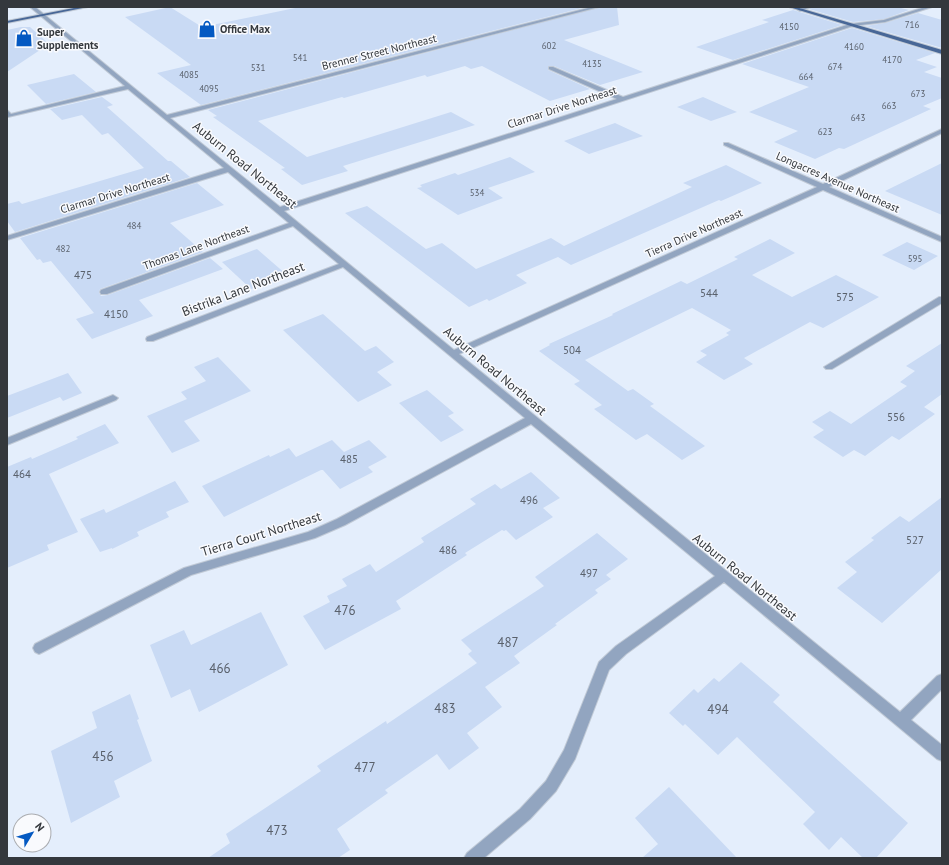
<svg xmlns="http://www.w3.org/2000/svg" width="949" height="865" viewBox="0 0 949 865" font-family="'PT Sans',sans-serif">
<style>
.building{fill:#c9daf4}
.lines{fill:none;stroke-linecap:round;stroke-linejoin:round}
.minor-casing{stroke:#c1cad6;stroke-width:2}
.major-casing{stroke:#c1cad6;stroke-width:2}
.minor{fill:#92a5c0;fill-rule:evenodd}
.major{fill:#486797;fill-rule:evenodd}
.labels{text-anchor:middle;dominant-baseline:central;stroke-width:3;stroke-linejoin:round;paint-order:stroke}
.far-number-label{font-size:9px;fill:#59606b}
.far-poi-label{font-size:11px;font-weight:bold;fill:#34383d;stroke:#f9fafd;text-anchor:start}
.far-street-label{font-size:11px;fill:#34383d;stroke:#f9fafd}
.number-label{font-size:11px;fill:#59606b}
.street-label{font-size:13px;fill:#34383d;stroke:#f9fafd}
.near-number-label{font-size:13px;fill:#59606b}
</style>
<rect width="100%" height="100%" fill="#e4eefc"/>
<!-- building -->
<path class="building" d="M170 7 202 27 300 7H586L201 105 157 73 191 65 125 17Z
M600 7H617L619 25 564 40 643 72 600 85 554 66H549L548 67V70L590 89 550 101 482 66 471 69 465 66 427 77 425 75 344 98 342 97 258 121 307 157 451 112 475 125 343 166 348 171 302 185 281 169 285 168 213 117 217 116 208 110Z
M812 7H897L909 10 884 19 853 22 809 9Z
M793 10 842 25 733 60 696 47 769 22 762 20Z
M918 13 942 20V48L866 26 885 23Z
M21 27H30L49 44 7 72V30Z
M852 28 935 53 916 60 937 67 924 72 942 78V98L923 106 931 109 844 149 839 148 815 159 774 142 798 131 749 112 809 87 742 64Z
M74 74 96 92 46 104 27 85Z
M102 97 113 105 107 107 168 161H171L190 177 15 232 7 221V204L19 201 22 204 144 168 108 133 102 135 82 115 62 120 50 109Z
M703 97 737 112 711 121 677 107Z
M615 123 643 136 589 154 564 141Z
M510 157 535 172 488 188 503 198 458 215 417 188 422 187 420 185 455 173 458 175Z
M942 163V215L885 191Z
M726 165 762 183 721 201 719 200 571 265 558 257 516 275 527 283 489 301 487 299 469 307 345 213 367 206 426 249 442 243 476 269 551 238 564 246 692 187 683 183Z
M197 183 224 205 170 223 203 252 100 289 99 293 101 296 108 295 210 258 223 269 139 300 153 316 92 339 76 319 94 313 51 261 43 263 40 259 37 260 20 238Z
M770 239 795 253 752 275 792 297 836 275 879 297 823 328 810 322 744 358 753 364 724 380 696 362 707 355 700 351 729 335 726 333 731 330 692 308 585 360 628 391 633 389 654 404 650 406 705 446 682 460 647 434 636 440 594 409 602 405 574 384 580 381 539 351 550 345 549 344 613 315 612 314 681 281 687 284 738 259 734 257Z
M907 242 938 256 914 270 882 255Z
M257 249 287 275 251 289 222 262Z
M323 314 365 351 376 346 394 362 377 372 392 385 358 402 283 330Z
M942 343V394L924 407 935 414 899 440 892 436 865 456 854 450 843 457 813 437 824 430 812 422 830 411 851 424 907 386 900 382 915 371 906 366Z
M218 357 251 391 184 421 200 441 172 453 147 416 187 399 181 392 206 381 194 367Z
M68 373 82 393 63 401 60 397 7 418V396Z
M427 390 454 413 448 416 464 430 441 442 399 403Z
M105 424 119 443 49 474 78 532 47 545 49 550 7 568V467L31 457 32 459 78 439 76 437Z
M332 440 344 452 369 440 387 457 368 467 373 472 340 489 323 470H321L224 517 202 486 269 455 270 457 289 448 296 457Z
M531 472 560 498 543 508 553 517 516 540 506 530 504 531 502 530 465 553 467 555 396 601 401 609 325 650 303 616 330 602 327 596 347 586 342 579 370 564 376 572 424 542 421 538 476 504 470 499 495 484 501 489Z
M175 481 189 502 166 512 169 517 137 532 139 536 112 549V548L100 552 80 519 104 509 106 513Z
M942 497V569L882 623 837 588 857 572 845 562 874 540 871 538 900 516 909 522Z
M597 533 628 559 606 575 611 579 595 590 598 593 555 624 557 625 514 656 520 663 485 687 502 707 467 733 479 748 449 770 437 754 385 790 388 793 337 829 350 850 338 858H208L230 843 226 834 321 771 317 766 386 721 387 724 477 663 468 654 472 651 461 640 544 586 535 577Z
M261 612 288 665 199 712 190 689 171 698 150 645 184 630 191 645Z
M741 662 780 695 773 702 908 823 876 858H863L841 837 829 850 803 824 815 812 737 737 718 755 685 724 683 726 669 713 694 689 698 693 714 678 719 682Z
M130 694 139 719 137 720 152 761 114 781 120 797 71 823 51 751 97 728 92 712Z
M669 787 737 858H642L658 844 635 818Z"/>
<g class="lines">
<!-- minor casing -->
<g class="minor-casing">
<path id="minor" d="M30 7H35L167 115 592 7H599L170 118 280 207 617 99 549 69V67H553L623 97 850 24 884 20 925 7H932L885 22 853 26 284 211 454 350 817 187 724 145V143H728L823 184 942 129V133L829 187 942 237V242L823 190 459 354 900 712 937 676 942 674V689L911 720 942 745V761L937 759 724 582 626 654 609 670 575 759 556 791 530 819 484 858H464L467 853 520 809 546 781 564 750 599 662 616 646 715 576 531 424 345 525 315 538 191 575 43 652 39 654 35 652 33 648 35 644 184 568 308 532 337 519 525 418 343 267 153 341H147L146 339 147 337 339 264 293 226 107 294H101L100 292 101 290 289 223 228 172 7 240V236L224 168 128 89 8 117 7 110 11 114 125 86Z
M804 7H811L800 11 798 10Z
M939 297H942V303L832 369H826L824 367Z
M113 395 118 398 116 400 7 445V438Z"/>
</g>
<!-- major casing -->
<g class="major-casing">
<path id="major" d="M79 7H88L7 23V21Z
M789 7H796L942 50V54Z"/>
</g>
<!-- minor -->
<use href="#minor" class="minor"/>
<!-- major -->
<use href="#major" class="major"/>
</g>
<!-- icons -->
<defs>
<g id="shop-bare" transform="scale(1.38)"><path d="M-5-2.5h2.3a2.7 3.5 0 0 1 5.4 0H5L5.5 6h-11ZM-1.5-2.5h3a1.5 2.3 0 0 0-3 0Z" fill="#0459c2" stroke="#f9fafd" stroke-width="2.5" paint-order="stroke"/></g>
</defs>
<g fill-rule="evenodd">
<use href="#shop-bare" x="207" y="29"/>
<use href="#shop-bare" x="24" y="38"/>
</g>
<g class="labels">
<!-- far-number labels -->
<g class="far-number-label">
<text x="912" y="24">716</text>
<text x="789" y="26">4150</text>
<text x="549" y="45">602</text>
<text x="854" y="46">4160</text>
<text x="300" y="57">541</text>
<text x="892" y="59">4170</text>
<text x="592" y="63">4135</text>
<text x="835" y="66">674</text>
<text x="258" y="67">531</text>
<text x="189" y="74">4085</text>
<text x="806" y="76">664</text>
<text x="209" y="88">4095</text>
<text x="918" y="93">673</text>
<text x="889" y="105">663</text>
<text x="858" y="117">643</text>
<text x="825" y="131">623</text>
<text x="477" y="192">534</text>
<text x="134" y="225">484</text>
<text x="63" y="248">482</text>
<text x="915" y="258">595</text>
</g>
<!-- far-poi labels -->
<g class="far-poi-label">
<text x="220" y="29">Office Max</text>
<text x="37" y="32">Super<tspan x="37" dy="13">Supplements</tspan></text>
</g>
<!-- far-street labels -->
<g class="far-street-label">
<text transform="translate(379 52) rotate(-14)">Brenner Street Northeast</text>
<text transform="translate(562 107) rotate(-18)">Clarmar Drive Northeast</text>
<text transform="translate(838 182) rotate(24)">Longacres Avenue Northeast</text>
<text transform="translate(115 193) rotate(-17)">Clarmar Drive Northeast</text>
<text transform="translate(694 233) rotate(-24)">Tierra Drive Northeast</text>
<text transform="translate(196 247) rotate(-20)">Thomas Lane Northeast</text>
</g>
<!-- number labels -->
<g class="number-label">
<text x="83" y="275">475</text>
<text x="709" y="293">544</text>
<text x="845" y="297">575</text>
<text x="116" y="314">4150</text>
<text x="572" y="350">504</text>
<text x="896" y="417">556</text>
<text x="349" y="459">485</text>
<text x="22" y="474">464</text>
<text x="529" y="500">496</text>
<text x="915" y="540">527</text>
<text x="448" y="550">486</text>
<text x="589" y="573">497</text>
</g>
<!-- street labels -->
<g class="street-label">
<text transform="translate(245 165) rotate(39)">Auburn Road Northeast</text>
<text transform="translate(243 289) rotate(-21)">Bistrika Lane Northeast</text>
<text transform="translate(495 371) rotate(40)">Auburn Road Northeast</text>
<text transform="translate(261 534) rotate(-17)">Tierra Court Northeast</text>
<text transform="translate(745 577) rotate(39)">Auburn Road Northeast</text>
</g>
<!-- near-number labels -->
<g class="near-number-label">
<text x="345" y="610">476</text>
<text x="508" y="642">487</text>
<text x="220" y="668">466</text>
<text x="445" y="708">483</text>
<text x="718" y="709">494</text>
<text x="103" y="756">456</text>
<text x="365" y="767">477</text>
<text x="277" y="830">473</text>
</g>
</g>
<!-- border -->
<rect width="949" height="865" fill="none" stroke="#34383d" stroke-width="16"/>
<!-- north arrow -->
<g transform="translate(32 833) rotate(52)"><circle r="19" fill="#f9fafd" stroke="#aaacb0"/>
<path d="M0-3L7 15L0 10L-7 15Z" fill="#0459c2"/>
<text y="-6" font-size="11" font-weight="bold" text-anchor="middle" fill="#34383d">N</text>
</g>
</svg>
